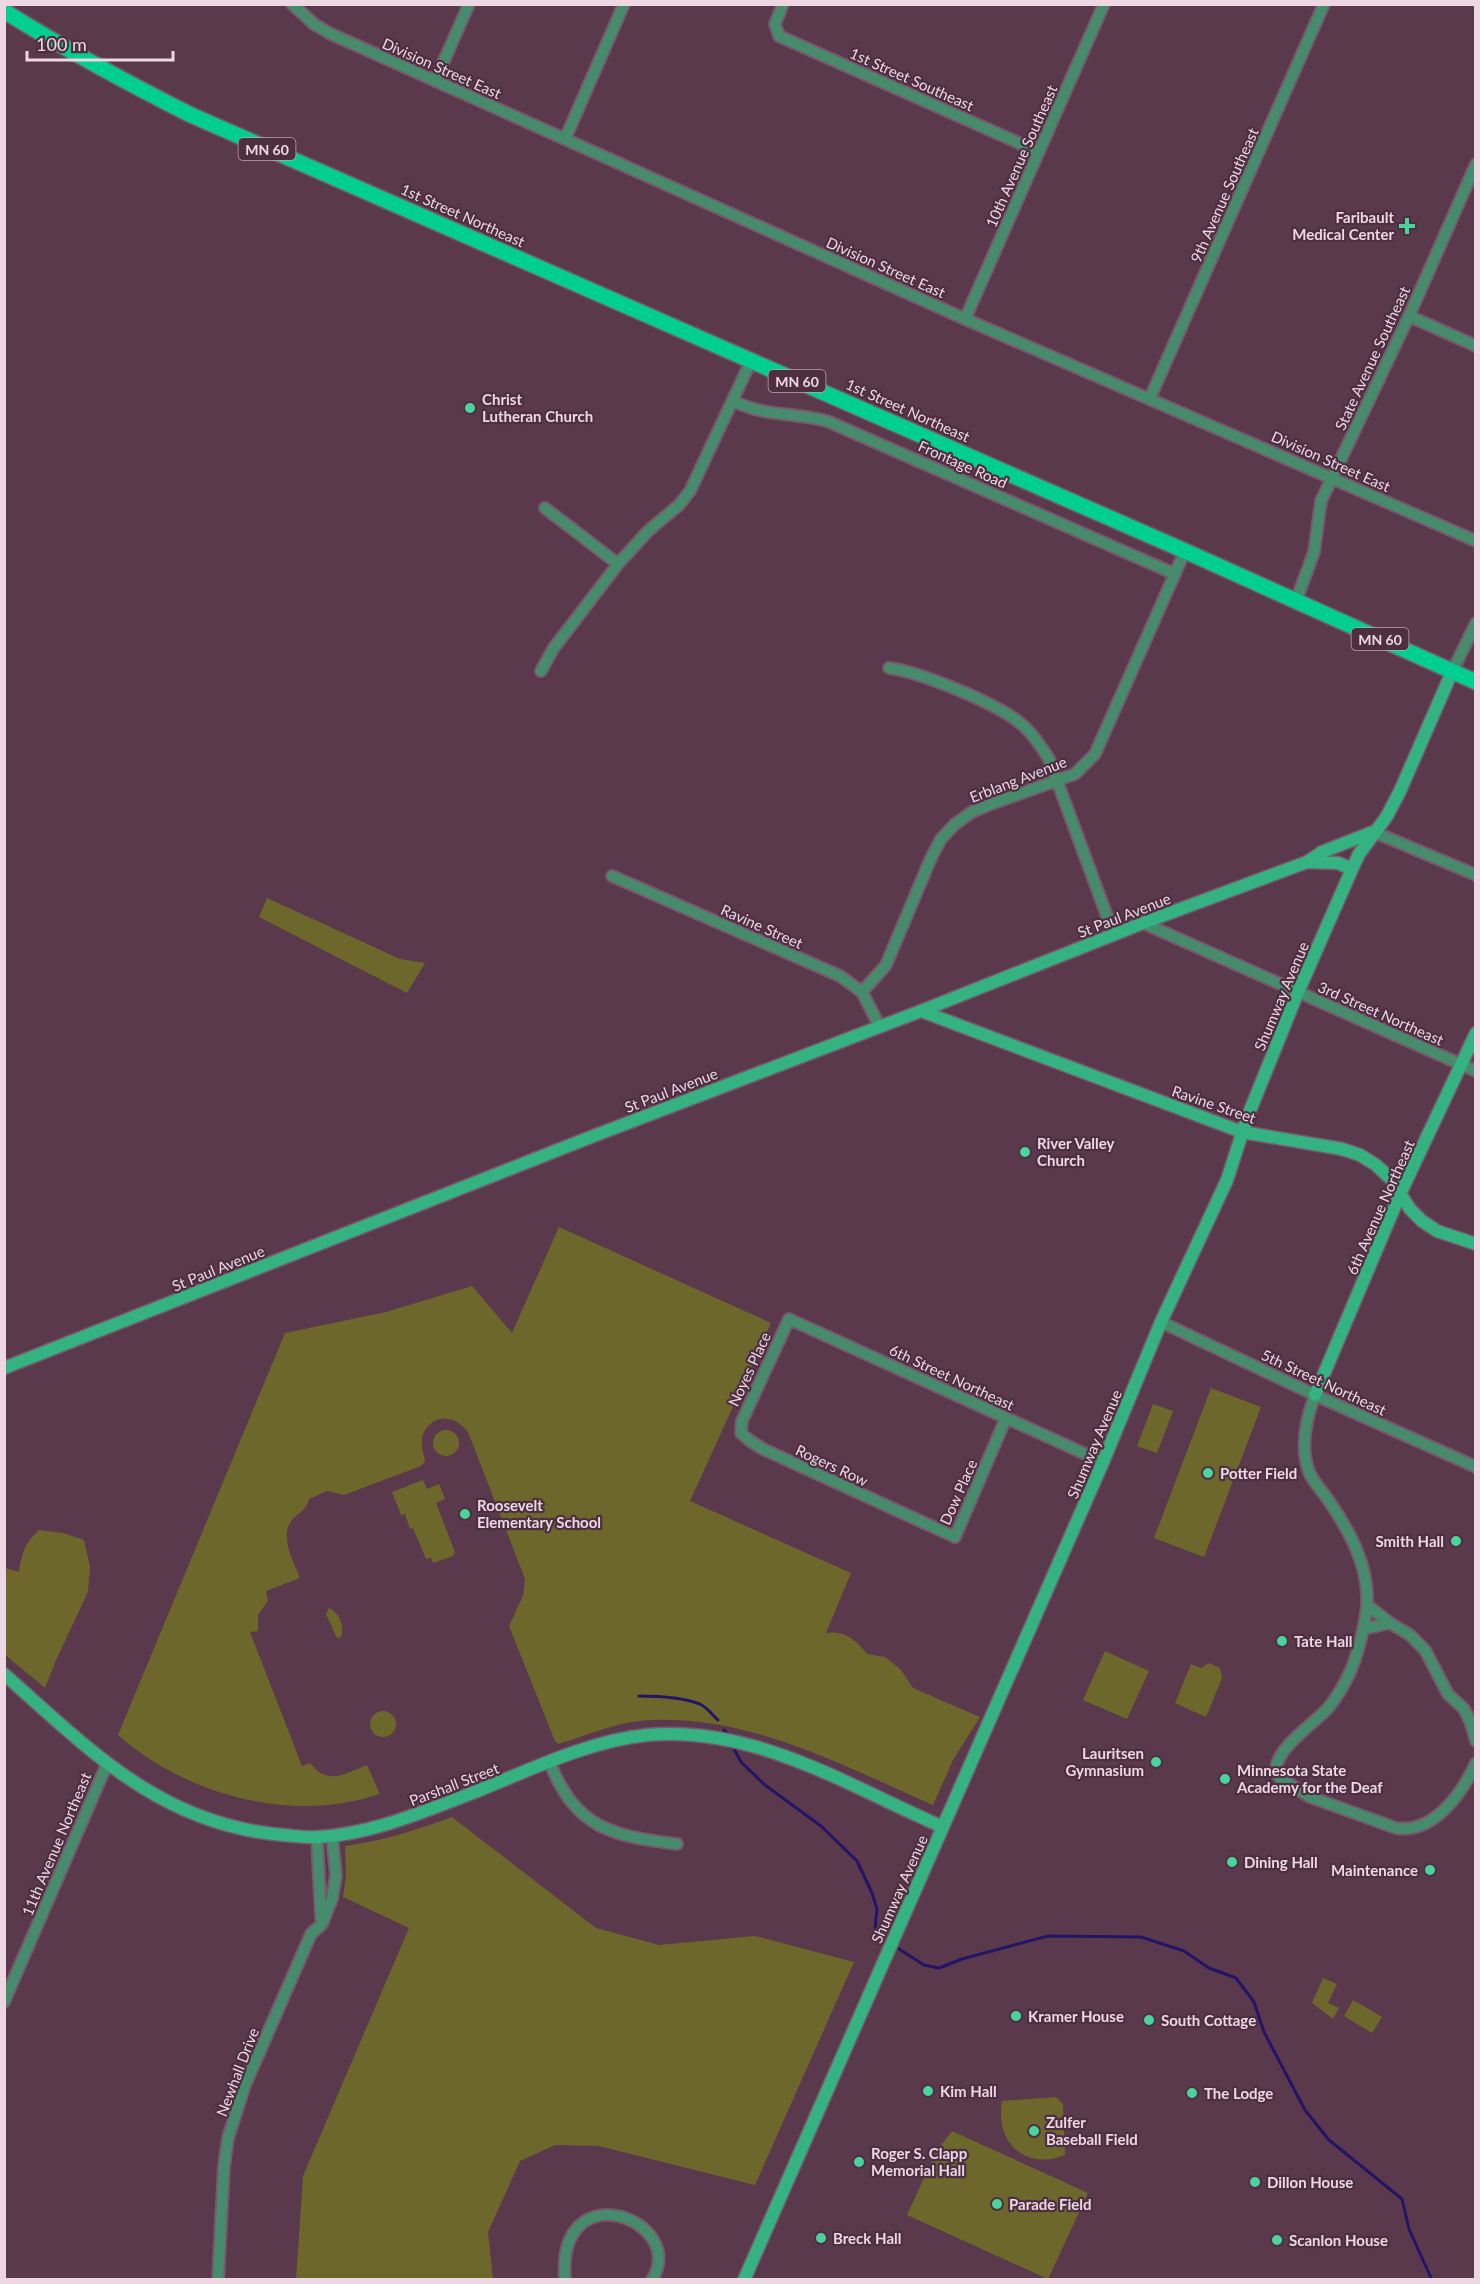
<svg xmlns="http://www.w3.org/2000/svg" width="1480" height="2284" viewBox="0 0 1480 2284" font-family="Lato,sans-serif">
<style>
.green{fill:#6e672b}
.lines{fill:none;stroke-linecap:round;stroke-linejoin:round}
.stream{stroke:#241466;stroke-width:3}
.street-casing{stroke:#77596b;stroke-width:14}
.secondary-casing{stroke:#77596b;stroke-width:15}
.primary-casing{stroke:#77596b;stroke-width:18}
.street{stroke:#468c6c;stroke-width:10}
.secondary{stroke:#34b281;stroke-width:12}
.primary{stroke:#01cf91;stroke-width:15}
.poi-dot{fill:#4ad49c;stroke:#4e2f42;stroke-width:2}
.labels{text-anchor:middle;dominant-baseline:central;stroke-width:4.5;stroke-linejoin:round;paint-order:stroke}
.shield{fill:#4e2f42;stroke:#bda5b3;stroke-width:1.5}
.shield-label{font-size:14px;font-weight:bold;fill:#ecd7e3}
.street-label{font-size:15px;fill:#ecd7e3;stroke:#4e2f42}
.poi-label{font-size:15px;font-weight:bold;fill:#ecd7e3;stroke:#4e2f42;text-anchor:start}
</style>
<rect width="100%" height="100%" fill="#5a394d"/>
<!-- green -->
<path class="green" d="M267 898 400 959 425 963 407 993 259 917Z
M559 1227 771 1323 690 1501 851 1573 826 1633C845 1630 856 1640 867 1654L885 1657 901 1670 913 1688 980 1717 953 1760 933 1805C844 1766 752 1716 652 1720 619 1721 590 1734 559 1744L555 1741 509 1626 523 1596 525 1579 468 1432C463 1426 457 1420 448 1419 435 1416 422 1429 422 1441 421 1448 424 1454 425 1461L421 1466 344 1495 327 1491 309 1499C307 1508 302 1511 295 1517 277 1533 293 1560 300 1578L266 1591 268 1601 258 1615V1631L250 1632 302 1766 310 1763C328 1786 344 1774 367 1765L380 1794C292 1824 186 1795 118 1735L285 1333 386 1312 472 1286 512 1333Z
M1211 1388 1261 1407 1204 1557 1154 1538Z
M1153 1404 1173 1411 1157 1453 1137 1446Z
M433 1443a13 13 0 1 1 26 0a13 13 0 1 1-26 0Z
M423 1480 427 1489 439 1484 445 1499 436 1503 455 1552 453 1556 433 1563 431 1558 426 1559 413 1528 410 1529 405 1514 401 1515 392 1492Z
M39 1530 63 1533 84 1540 90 1567 88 1592 56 1660 45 1688 4 1654 5 1568 19 1572C21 1555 25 1542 39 1530Z
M329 1608C339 1612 345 1627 341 1637L337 1638 326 1614Z
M1105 1651 1149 1671 1127 1719 1083 1700Z
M1209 1663 1220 1668 1222 1678 1206 1717 1175 1703 1191 1664 1201 1668Z
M370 1724a13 13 0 1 1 26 0a13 13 0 1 1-26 0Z
M452 1817 596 1928 659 1945 755 1936 854 1962 755 2185 599 2146 555 2145 520 2161 488 2232 493 2279H296L303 2176 409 1928 343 1897 346 1875 345 1846C383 1841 417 1830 452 1817Z
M1323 1978 1337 1984 1328 2003 1339 2008 1333 2019 1312 2003Z
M1353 2000 1382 2017 1372 2033 1344 2016Z
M1056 2097 1063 2104 1065 2155C1024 2171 995 2142 1002 2101Z
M952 2131 1088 2193 1048 2279 907 2215 936 2152Z"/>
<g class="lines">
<!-- stream -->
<path class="stream" d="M639 1696C657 1696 684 1698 700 1704 708 1708 712 1715 718 1720
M724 1730 727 1733
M732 1745 741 1762 765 1785 821 1826 857 1861 872 1893 877 1909 875 1929 878 1936
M899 1949 924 1965 939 1968 962 1959 1048 1936 1141 1937 1184 1951 1209 1968 1236 1978 1254 2002 1264 2032 1305 2110 1329 2140 1402 2199 1409 2229 1432 2280"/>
<!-- street casing -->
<g class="street-casing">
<path id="street" d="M292 4 314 24 329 33 965 319 1476 541
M783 4 775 24 779 36 1039 152
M435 81 469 4
M565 139 624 4
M1409 316 1476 346
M965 319 1104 4
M1150 398 1324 4
M733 401C766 417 793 412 827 421L1175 574
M545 508 618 564
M1296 601 1314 552 1321 501 1409 316 1476 164
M889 668C920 672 996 703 1020 723 1032 732 1041 746 1049 759L1114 935
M541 671 553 649 618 564 648 531 679 505 690 491 751 361
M1452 672 1476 623
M1374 832 1476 875
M612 876 840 976 862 992 880 1027
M1143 923 1476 1071
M862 992 886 965 931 858 941 839 955 824 972 812 991 804 1075 774 1095 754 1185 551
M1161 1322 1315 1395 1476 1467
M1315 1395C1306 1419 1299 1449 1310 1474 1315 1484 1323 1492 1329 1501 1350 1532 1369 1566 1367 1605 1366 1622 1357 1657 1350 1672 1345 1683 1337 1697 1329 1707 1315 1723 1283 1743 1277 1764 1276 1768 1278 1772 1279 1777L1310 1797 1396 1828C1434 1834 1462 1793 1476 1763
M1006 1418 955 1537 763 1449 749 1440 741 1433 742 1421 789 1319 1103 1462
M1367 1605 1390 1623 1410 1635 1425 1650 1448 1694 1464 1709 1470 1721 1476 1741
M1363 1629 1390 1623
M550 1763C576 1829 613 1836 677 1844
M317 1838 321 1918
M4 2002 107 1764
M218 2280 224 2166 228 2138 245 2085 311 1934 322 1924 332 1899 336 1875 332 1836
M565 2280C556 2170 689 2220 652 2280"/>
</g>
<!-- secondary casing -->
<g class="secondary-casing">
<path id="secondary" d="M1307 862 1322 852 1373 832
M921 1011 1242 1132 1342 1149 1360 1155 1376 1165 1390 1178 1410 1209 1422 1221 1437 1231 1476 1244
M4 1368 596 1135 921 1011 1143 923 1307 862 1338 863 1352 869
M1315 1395 1400 1194 1476 1033
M4 1674C90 1750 161 1825 283 1835 295 1836 307 1838 319 1837 370 1834 420 1813 467 1795 524 1773 586 1741 647 1735 754 1725 848 1786 943 1827
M744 2280 1103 1462 1161 1322 1227 1180 1247 1118 1298 992 1352 869 1359 854 1387 816 1400 791 1452 672"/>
</g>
<!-- primary casing -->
<g class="primary-casing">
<path id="primary" d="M4 11C65 49 127 83 191 115L1185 551 1476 682"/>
</g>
<!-- street -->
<use href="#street" class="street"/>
<!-- secondary -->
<use href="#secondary" class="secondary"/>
<!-- primary -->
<use href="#primary" class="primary"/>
</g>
<!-- markers -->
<g class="poi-dot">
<path d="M1404 217h6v6h6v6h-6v6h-6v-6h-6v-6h6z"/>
<circle cx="470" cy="408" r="6"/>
<circle cx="1025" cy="1152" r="6"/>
<circle cx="1208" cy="1473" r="6"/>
<circle cx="465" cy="1514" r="6"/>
<circle cx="1456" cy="1541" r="6"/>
<circle cx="1282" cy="1641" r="6"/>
<circle cx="1156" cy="1762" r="6"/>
<circle cx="1225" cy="1779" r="6"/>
<circle cx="1232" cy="1862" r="6"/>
<circle cx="1430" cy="1870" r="6"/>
<circle cx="1016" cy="2016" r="6"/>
<circle cx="1149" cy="2020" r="6"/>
<circle cx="928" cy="2091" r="6"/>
<circle cx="1192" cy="2093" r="6"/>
<circle cx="1034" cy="2131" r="6"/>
<circle cx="859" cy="2162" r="6"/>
<circle cx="1255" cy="2182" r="6"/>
<circle cx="997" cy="2204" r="6"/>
<circle cx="821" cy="2238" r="6"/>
<circle cx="1277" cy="2240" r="6"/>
</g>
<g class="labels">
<!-- shield labels -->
<g class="shield">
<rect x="238.5" y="138" width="57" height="22" rx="4.5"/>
<rect x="768.5" y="370" width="57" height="22" rx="4.5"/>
<rect x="1351.5" y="628" width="57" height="22" rx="4.5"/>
</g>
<g class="shield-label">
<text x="267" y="149">MN 60</text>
<text x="797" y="381">MN 60</text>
<text x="1380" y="639">MN 60</text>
</g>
<!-- street labels -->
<g class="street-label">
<text transform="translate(442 68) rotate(24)">Division Street East</text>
<text transform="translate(912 79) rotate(24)">1st Street Southeast</text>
<text transform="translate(1021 156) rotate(-66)">10th Avenue Southeast</text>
<text transform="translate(1224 195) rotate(-66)">9th Avenue Southeast</text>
<text transform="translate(463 215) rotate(24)">1st Street Northeast</text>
<text transform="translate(886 267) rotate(24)">Division Street East</text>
<text transform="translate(1372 358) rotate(-65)">State Avenue Southeast</text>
<text transform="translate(908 410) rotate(24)">1st Street Northeast</text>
<text transform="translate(1331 461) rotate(24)">Division Street East</text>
<text transform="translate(963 464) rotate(24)">Frontage Road</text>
<text transform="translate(1018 779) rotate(-21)">Erblang Avenue</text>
<text transform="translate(1124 915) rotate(-21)">St Paul Avenue</text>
<text transform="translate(762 926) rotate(24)">Ravine Street</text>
<text transform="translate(1281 996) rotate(-67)">Shumway Avenue</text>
<text transform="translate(1381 1013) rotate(24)">3rd Street Northeast</text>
<text transform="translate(671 1090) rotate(-21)">St Paul Avenue</text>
<text transform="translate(1214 1104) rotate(19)">Ravine Street</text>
<text transform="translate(1380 1207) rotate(-66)">6th Avenue Northeast</text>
<text transform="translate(218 1268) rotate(-22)">St Paul Avenue</text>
<text transform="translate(749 1369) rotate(-65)">Noyes Place</text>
<text transform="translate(952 1377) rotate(25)">6th Street Northeast</text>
<text transform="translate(1324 1382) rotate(25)">5th Street Northeast</text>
<text transform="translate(1094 1444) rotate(-67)">Shumway Avenue</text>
<text transform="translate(832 1465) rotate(25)">Rogers Row</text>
<text transform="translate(958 1492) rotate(-66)">Dow Place</text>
<text transform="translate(454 1784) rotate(-21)">Parshall Street</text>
<text transform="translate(56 1844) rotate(-67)">11th Avenue Northeast</text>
<text transform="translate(899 1889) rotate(-66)">Shumway Avenue</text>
<text transform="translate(237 2072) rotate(-69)">Newhall Drive</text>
</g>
<!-- poi labels -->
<g class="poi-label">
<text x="1394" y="217" text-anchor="end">Faribault<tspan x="1394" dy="17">Medical Center</tspan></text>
<text x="482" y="399">Christ<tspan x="482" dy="17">Lutheran Church</tspan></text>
<text x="1037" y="1143">River Valley<tspan x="1037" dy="17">Church</tspan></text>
<text x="1220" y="1473">Potter Field</text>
<text x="477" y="1505">Roosevelt<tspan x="477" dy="17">Elementary School</tspan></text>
<text x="1444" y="1541" text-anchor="end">Smith Hall</text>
<text x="1294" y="1641">Tate Hall</text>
<text x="1144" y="1753" text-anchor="end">Lauritsen<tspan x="1144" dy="17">Gymnasium</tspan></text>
<text x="1237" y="1770">Minnesota State<tspan x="1237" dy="17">Academy for the Deaf</tspan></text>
<text x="1244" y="1862">Dining Hall</text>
<text x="1418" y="1870" text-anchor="end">Maintenance</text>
<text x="1028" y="2016">Kramer House</text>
<text x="1161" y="2020">South Cottage</text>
<text x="940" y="2091">Kim Hall</text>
<text x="1204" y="2093">The Lodge</text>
<text x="1046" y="2122">Zulfer<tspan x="1046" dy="17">Baseball Field</tspan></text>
<text x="871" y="2153">Roger S. Clapp<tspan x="871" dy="17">Memorial Hall</tspan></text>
<text x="1267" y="2182">Dillon House</text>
<text x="1009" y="2204">Parade Field</text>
<text x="833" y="2238">Breck Hall</text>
<text x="1289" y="2240">Scanlon House</text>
</g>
</g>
<!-- border -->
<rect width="1480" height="2284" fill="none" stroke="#ecd7e3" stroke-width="12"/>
<!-- scale -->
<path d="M27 51v9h146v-9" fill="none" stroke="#ecd7e3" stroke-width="3"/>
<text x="36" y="51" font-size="18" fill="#ecd7e3" stroke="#4e2f42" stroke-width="4.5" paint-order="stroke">100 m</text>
</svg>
